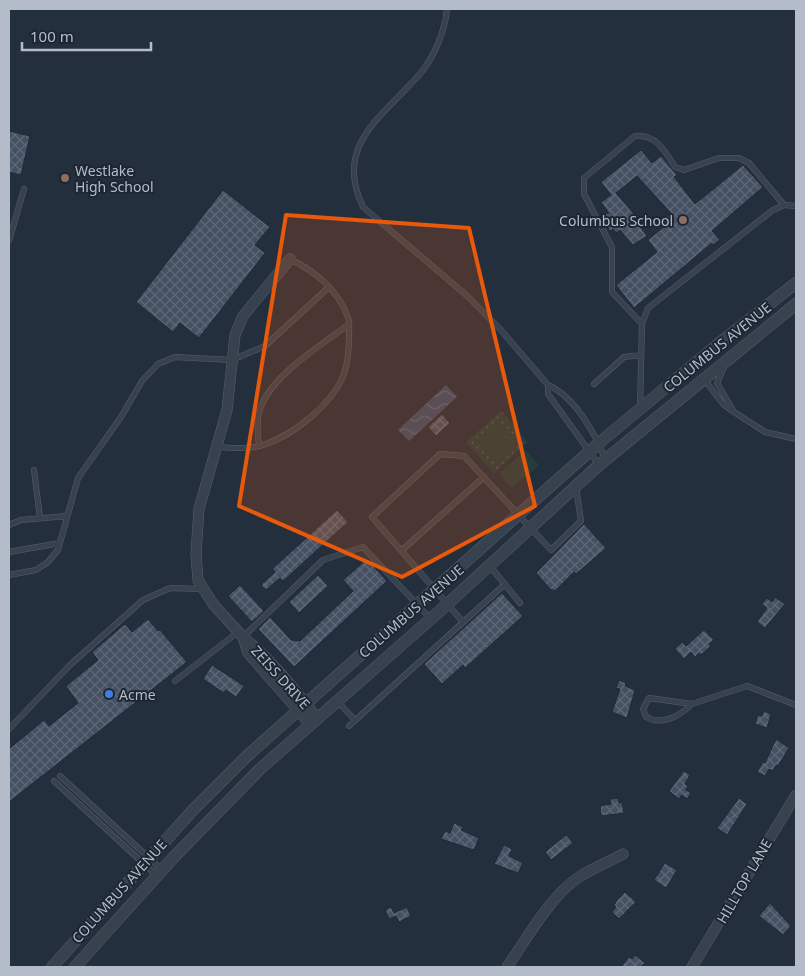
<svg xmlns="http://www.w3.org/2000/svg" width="805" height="976" viewBox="0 0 805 976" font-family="'Noto Sans',sans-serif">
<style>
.park{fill:url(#park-dots)}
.pitch{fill:#263c3f}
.water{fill:url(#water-waves)}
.building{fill:url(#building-cross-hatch);stroke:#1f2835}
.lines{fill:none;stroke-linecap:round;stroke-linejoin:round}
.service-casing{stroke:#565f6c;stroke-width:6}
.minor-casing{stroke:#565f6c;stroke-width:11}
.tertiary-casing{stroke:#565f6c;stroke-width:12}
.service{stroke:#38414e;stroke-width:5}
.minor{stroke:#38414e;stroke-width:10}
.tertiary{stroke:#38414e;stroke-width:11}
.marked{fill:#e8590c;fill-opacity:0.2;stroke:#e8590c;stroke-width:4;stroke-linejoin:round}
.education-dot{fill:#8d6e63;stroke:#1d2633;stroke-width:2}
.shop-dot{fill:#3f7fe0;stroke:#1d2633;stroke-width:2}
.labels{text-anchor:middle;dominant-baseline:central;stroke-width:4;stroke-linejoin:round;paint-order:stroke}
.poi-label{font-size:14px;fill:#b4bcc9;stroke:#1d2633;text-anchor:start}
.street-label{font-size:14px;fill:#b4bcc9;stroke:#1d2633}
</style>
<defs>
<pattern id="park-dots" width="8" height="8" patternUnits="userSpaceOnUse" patternTransform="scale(1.25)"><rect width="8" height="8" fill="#263c3f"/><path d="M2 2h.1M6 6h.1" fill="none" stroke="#435659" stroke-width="1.8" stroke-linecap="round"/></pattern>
<pattern id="water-waves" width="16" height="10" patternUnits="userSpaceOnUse" patternTransform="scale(1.25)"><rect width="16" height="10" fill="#394c67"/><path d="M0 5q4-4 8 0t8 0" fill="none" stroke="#53647b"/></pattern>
<pattern id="building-cross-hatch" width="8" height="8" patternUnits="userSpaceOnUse" patternTransform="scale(1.25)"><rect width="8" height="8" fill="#455162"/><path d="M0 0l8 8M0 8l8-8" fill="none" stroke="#5d6877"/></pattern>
</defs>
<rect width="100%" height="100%" fill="#242f3e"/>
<!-- park -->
<path class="park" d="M501 411 528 442 494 473 466 442Z"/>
<!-- pitch -->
<path class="pitch" d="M498 420 508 431 485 451 475 440Z
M511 434 520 445 497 465 488 454Z
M526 450 539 465 512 488 499 473Z"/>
<!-- water -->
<path class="water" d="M446 385 457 397 409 441 398 430Z"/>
<!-- building -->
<path class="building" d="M9 131 30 136 21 175 9 172Z
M641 150 652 163 661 156 677 175 674 177 695 204 743 165 763 187 712 231 720 240 713 245 712 243 634 308 616 285 657 252 648 240 666 225 662 220 671 213 637 176 616 193 634 214 632 215 647 236 633 245 620 230 616 233 613 229 610 231 604 222 607 219 603 214 609 213 601 202 611 195 601 182Z
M223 190 270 227 255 245 265 253 199 338 180 323 173 332 136 302Z
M442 414 450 423 436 436 428 427Z
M337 510 348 522 283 581 280 578 266 590 261 585 275 572 272 569Z
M584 524 606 548 576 574 574 572 555 591 550 589 536 573Z
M367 559 387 581 294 667 258 629 270 617 291 640 300 641 353 591 343 580Z
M318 575 328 586 299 613 289 602Z
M240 585 264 611 252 622 228 596Z
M502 593 523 616 465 668 463 665 442 684 424 664Z
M775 597 785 604 765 628 757 622 767 608 762 604 767 598 772 602Z
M148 619 158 631 160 630 187 662 9 802V749L44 720 49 726 78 703 66 686 98 660 92 652 125 624 132 632Z
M704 630 714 640 709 644 711 646 701 655 699 653 695 657 691 652 684 659 675 649 682 642 686 646Z
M212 665 244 686 236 697 226 690 224 693 203 679Z
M619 680 626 683 625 686 635 690 627 718 612 712 620 689 616 688Z
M764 711 771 714 767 728 755 724 758 715 762 716Z
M776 739 789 748 778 766 776 765 773 771 769 769 765 776 757 772 763 762 765 763Z
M684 771 690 775 685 784 688 786 686 790 691 793 687 799 682 795 679 799 669 791Z
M618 798 619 803 622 802 624 813 601 816 600 806 611 804 610 799Z
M739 798 747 804 727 835 717 828Z
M454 823 463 827 461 830 479 838 474 850 441 839 445 831 450 833Z
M566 835 573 843 551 860 545 852Z
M504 845 512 849 509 856 523 863 518 873 494 864Z
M665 863 677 870 666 888 654 880Z
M625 892 636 902 619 919 612 912 616 907 614 906 616 901Z
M770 903 791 926 783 935 759 916Z
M391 907 394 913 407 907 411 916 399 922 396 916 389 919 385 910Z
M635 955 645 963 641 967H621L629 957 632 959Z"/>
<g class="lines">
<!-- service casing -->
<g class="service-casing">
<path id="service" d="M447 9C445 31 434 58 419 75 383 116 333 145 363 207L465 294 500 329 548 385C575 397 595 433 605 459
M9 241 24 189
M642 324 612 292V247L584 194V178L635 136C656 134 665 151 675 167L684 170 719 158H739L749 163 784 205
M704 379 723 404 734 412 717 383 724 367
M594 384 624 357 641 355
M548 385V394L599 465
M640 408 642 324 648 308 773 210 784 205 796 206
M734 412 765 432 796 439
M259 446C258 435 256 423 259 412 269 376 321 346 349 324
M217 447C234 448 250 450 266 444 295 434 333 403 344 374 348 362 349 348 349 336 349 330 350 323 348 317 337 289 316 272 290 259
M34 470 40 518
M9 525 21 520 67 516
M401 551 484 477
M9 552 60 543
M489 565 520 603
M9 575 36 570 48 562 58 550 78 478 121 417 142 381 158 364 175 357 232 360 265 346 329 287
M463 622 372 517 440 454 464 456 551 550 581 521 576 487
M243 637 323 560 363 547 430 618
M175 681 238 632
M337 701 355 720
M692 704C680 716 662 726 646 717L643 709 649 698 692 704 747 686 796 705
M349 726 505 584
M9 729 70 665 143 600 170 588 202 589
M60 776 162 870
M54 781 156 875"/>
</g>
<!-- minor casing -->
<g class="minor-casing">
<path id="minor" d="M243 637 213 604 198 580 196 554 199 509 227 410 235 335 243 316 290 259
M310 724 248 653 243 637C272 660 294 689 317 718
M507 967C526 940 550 896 579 877 593 868 609 862 623 854
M692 967 796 795"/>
</g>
<!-- tertiary casing -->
<g class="tertiary-casing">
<path id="tertiary" d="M52 967 192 811 247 756 599 443 717 345 796 283
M75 967 174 857 260 769 441 610 599 465 796 304"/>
</g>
<!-- service -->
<use href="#service" class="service"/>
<!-- minor -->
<use href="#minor" class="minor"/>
<!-- tertiary -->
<use href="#tertiary" class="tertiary"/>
</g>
<!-- marked area -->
<path class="marked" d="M286 215 469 228 535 506 402 577 239 506Z"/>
<!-- markers -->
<g class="education-dot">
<circle cx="65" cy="178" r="5"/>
<circle cx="683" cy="220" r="5"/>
</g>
<circle class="shop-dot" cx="109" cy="694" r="5"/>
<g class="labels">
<!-- poi labels -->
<g class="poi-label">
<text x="75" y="170">Westlake<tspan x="75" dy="16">High School</tspan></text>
<text x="673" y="220" text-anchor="end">Columbus School</text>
<text x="119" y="694">Acme</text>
</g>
<!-- street labels -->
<g class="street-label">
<text transform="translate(717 347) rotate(-39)">COLUMBUS AVENUE</text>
<text transform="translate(411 611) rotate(-41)">COLUMBUS AVENUE</text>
<text transform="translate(281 677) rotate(48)">ZEISS DRIVE</text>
<text transform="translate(744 881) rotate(-60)">HILLTOP LANE</text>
<text transform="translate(119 891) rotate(-48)">COLUMBUS AVENUE</text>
</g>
</g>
<!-- border -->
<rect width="805" height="976" fill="none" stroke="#b4bcc9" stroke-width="20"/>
<!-- scale -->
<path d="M22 42v8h129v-8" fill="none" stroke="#b4bcc9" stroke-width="2.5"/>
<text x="30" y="42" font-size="15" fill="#b4bcc9" stroke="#1d2633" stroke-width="4" paint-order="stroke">100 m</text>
</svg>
